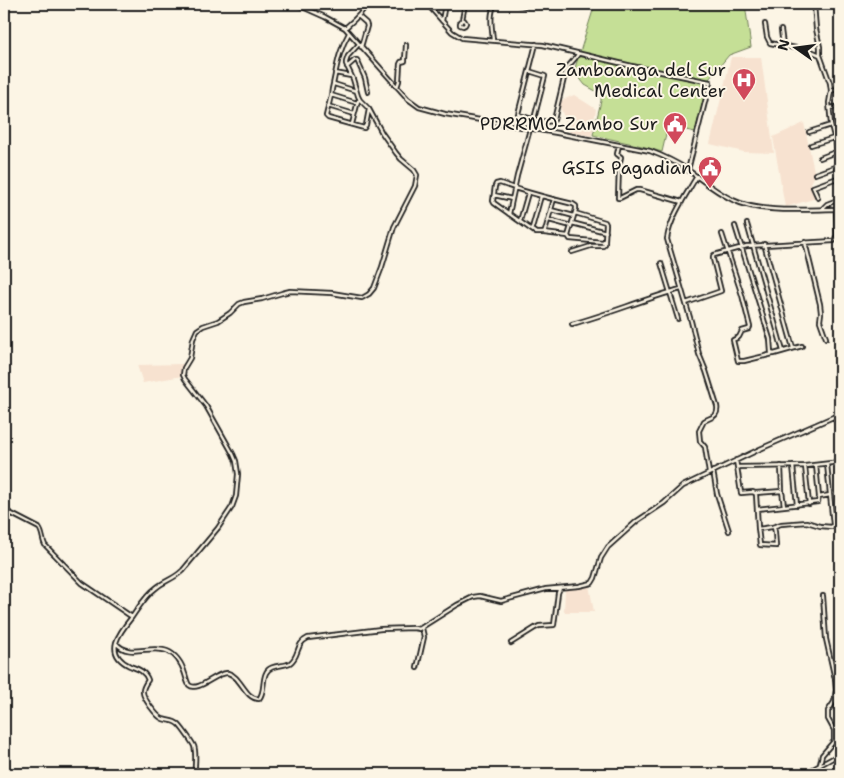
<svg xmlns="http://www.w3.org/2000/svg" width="844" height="778" viewBox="0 0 844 778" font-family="'Shantell Sans',sans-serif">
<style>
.built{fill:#f7e2d0}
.green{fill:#c5df96;stroke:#707e59}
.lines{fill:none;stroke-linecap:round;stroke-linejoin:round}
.minor-casing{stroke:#1c1c1c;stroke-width:6}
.minor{stroke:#fcf5e5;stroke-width:2.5}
.labels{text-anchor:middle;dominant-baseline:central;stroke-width:4;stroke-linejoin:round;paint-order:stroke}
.poi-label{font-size:18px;fill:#1c1c1c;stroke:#fcf5e5;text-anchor:end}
</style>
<rect width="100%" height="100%" fill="#fcf5e5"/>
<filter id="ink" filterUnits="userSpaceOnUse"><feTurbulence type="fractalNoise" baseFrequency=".02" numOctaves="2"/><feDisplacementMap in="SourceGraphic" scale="10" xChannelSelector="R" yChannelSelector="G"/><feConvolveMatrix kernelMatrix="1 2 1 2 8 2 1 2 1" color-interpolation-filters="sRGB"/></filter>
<g filter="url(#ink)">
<!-- built -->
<path class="built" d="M731 57H761L774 153 744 152 710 144Z
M574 95 596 109 592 136 570 132 558 102Z
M804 123 815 176 811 182 817 198 785 207 773 137Z
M184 364 182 368V376L143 383 137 365Z
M589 585 594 612H564L565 589Z"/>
<!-- green -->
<path class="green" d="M595 4H745L751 47 729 55 709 79 695 132 668 126 662 152 642 146 593 135 601 101V94L585 85 574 71Z"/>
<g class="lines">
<!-- minor casing -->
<g class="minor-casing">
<path id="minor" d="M296 4 325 17 345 28 408 99 419 107 445 114 557 133 650 151C663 156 676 162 688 170 703 181 716 192 733 200 761 214 809 209 840 209
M427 4 452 32 462 38 543 45 632 66 710 82 688 170
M517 4 526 6 529 4
M814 4 816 29 820 47V55L830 83 831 91 829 103 831 125 840 160
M831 7 840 6
M358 16 366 23 367 26 361 47
M462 20H464L466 23 465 25 463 26 460 25V23L462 20 465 4
M442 21 445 4
M765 24 767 37 770 43 811 51 820 55
M345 28C353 21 362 14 367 4
M781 30 783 45
M349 33C338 52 337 67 332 89 331 98 328 107 326 116L328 118 364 128 366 125 369 109
M493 40C492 28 489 15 495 4
M536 44 518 114 519 115C529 118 546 125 554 120L566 70C569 64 575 60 578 54
M347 67 355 60H357L365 78 368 92
M529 71 545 76 534 119
M335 73 351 76
M334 84 356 91
M397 87 399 81 400 64 401 62 405 61V59L406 45
M831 91 840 88
M331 95 357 103
M328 106 354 114
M830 108 840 106
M352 124 358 101
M809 132 831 125
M619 145 617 154 621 157 619 167 618 198H620L636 190H640L682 202
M811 145 834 138
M820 158 838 151
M815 174 840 165
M697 176C686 195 670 218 667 239L691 321 699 354 706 371 717 406C719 417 711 417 704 421L699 431 700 441 705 447 709 473
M494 195 512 199
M818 198 813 187 840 177
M822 209 827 204 840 199
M551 210 574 216
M509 214 517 176 530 129
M549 220 571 226
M520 221 528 193
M572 223 606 232
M747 224 783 351
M735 226 770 339 771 353 774 354 802 346
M532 228 541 196
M544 233 568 236 576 209V206L573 204C548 198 524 192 500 183L496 184 495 186 493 201 494 203 536 233H544L545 231 554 199
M722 234 742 295 750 327 749 329 742 331 739 337 733 340 738 361H744L773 354
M568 236 570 239 603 242 605 240 606 224 605 222 575 213
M805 242 820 304 821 313 820 321 826 338
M764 244 793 348
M572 252 591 246H603L605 244V241
M661 263 678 319
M686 303 721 291 713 259V256L714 255 747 246 834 241 837 235 836 209
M572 324C609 314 644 299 681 289
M840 379V381
M835 416 840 436
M736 460 741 493 753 492 756 494 758 528 760 545 776 546 775 532 774 527
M838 462 840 503
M793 466 797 505
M805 466 809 504
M737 467 805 466 840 462
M713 471 717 494 729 531
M782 491 784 506 818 502 819 497 816 465
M755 493 782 491 781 466
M819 497 830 495
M757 509 784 506
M4 510 39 528C43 533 42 539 45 545L82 583 132 617C119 633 103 653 130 666 138 669 145 671 148 680 146 683 143 687 143 691 142 697 157 717 163 719 168 721 174 720 178 724 181 726 192 742 194 746 197 755 194 766 195 774
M758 529 772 527 781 524 807 522 820 526 832 527 833 525 827 464
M132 617C139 607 146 595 156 588 165 580 173 580 183 570L218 528 232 507 236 496 238 474 236 461 233 454 206 406 185 379 183 375 184 368 190 358 193 339 197 330 203 326 218 321 230 313 239 304 244 302 262 299 282 293 290 291 332 293 362 298 369 294 374 288 382 267 394 227 415 186 417 175 414 170 401 159 396 153 382 133 369 109 360 100 358 96 353 79 346 64V62L348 56 359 44
M116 643C129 659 150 644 167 651 177 655 182 664 185 674 186 677 187 682 189 685 198 693 218 671 228 673 241 676 245 699 259 699 265 692 262 681 266 673 270 664 283 667 290 663 300 656 295 644 308 638L381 629 414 628 419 629 457 605 473 597 480 596 501 601 546 589 579 586 592 583 595 578 601 558 608 547 637 521 664 503 683 486 760 449 840 414
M511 643 535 628 539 626 554 625 558 593 560 588
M417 668 424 637 422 628
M820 764 822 755 834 741V730L828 719V711L834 702 836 690 835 679 826 639 823 596
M804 774 840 754"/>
</g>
<!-- minor -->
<use href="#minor" class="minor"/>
</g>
</g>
<!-- icons -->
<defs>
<g id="hospital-pin" transform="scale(1.25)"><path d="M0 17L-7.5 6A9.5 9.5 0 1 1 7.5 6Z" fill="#d1495b" stroke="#fcf5e5"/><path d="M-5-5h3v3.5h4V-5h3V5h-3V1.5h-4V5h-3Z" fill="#fff"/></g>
<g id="civic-pin" transform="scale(1.25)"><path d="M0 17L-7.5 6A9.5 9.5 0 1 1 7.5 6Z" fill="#d1495b" stroke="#fcf5e5"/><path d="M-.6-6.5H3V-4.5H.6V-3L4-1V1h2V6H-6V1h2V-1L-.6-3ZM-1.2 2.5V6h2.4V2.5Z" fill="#fff"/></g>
</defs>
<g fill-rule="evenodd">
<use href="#hospital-pin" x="744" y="80"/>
<use href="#civic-pin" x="675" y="124"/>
<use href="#civic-pin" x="710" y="168"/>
</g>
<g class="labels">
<!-- poi labels -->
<g class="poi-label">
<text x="726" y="70">Zamboanga del Sur<tspan x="726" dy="21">Medical Center</tspan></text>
<text x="658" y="124">PDRRMO-Zambo Sur</text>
<text x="692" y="168">GSIS Pagadian</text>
</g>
</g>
<!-- margin -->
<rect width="844" height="778" fill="none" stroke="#fcf5e5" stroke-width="20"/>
<rect x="10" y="10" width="824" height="758" fill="none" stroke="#1c1c1c" stroke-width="2" filter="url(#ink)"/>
<!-- north arrow -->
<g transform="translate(796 48) rotate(284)" stroke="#fcf5e5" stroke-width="4" paint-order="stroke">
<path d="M0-4L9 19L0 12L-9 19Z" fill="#1c1c1c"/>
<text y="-8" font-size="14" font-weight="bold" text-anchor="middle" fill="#1c1c1c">N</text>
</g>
</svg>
